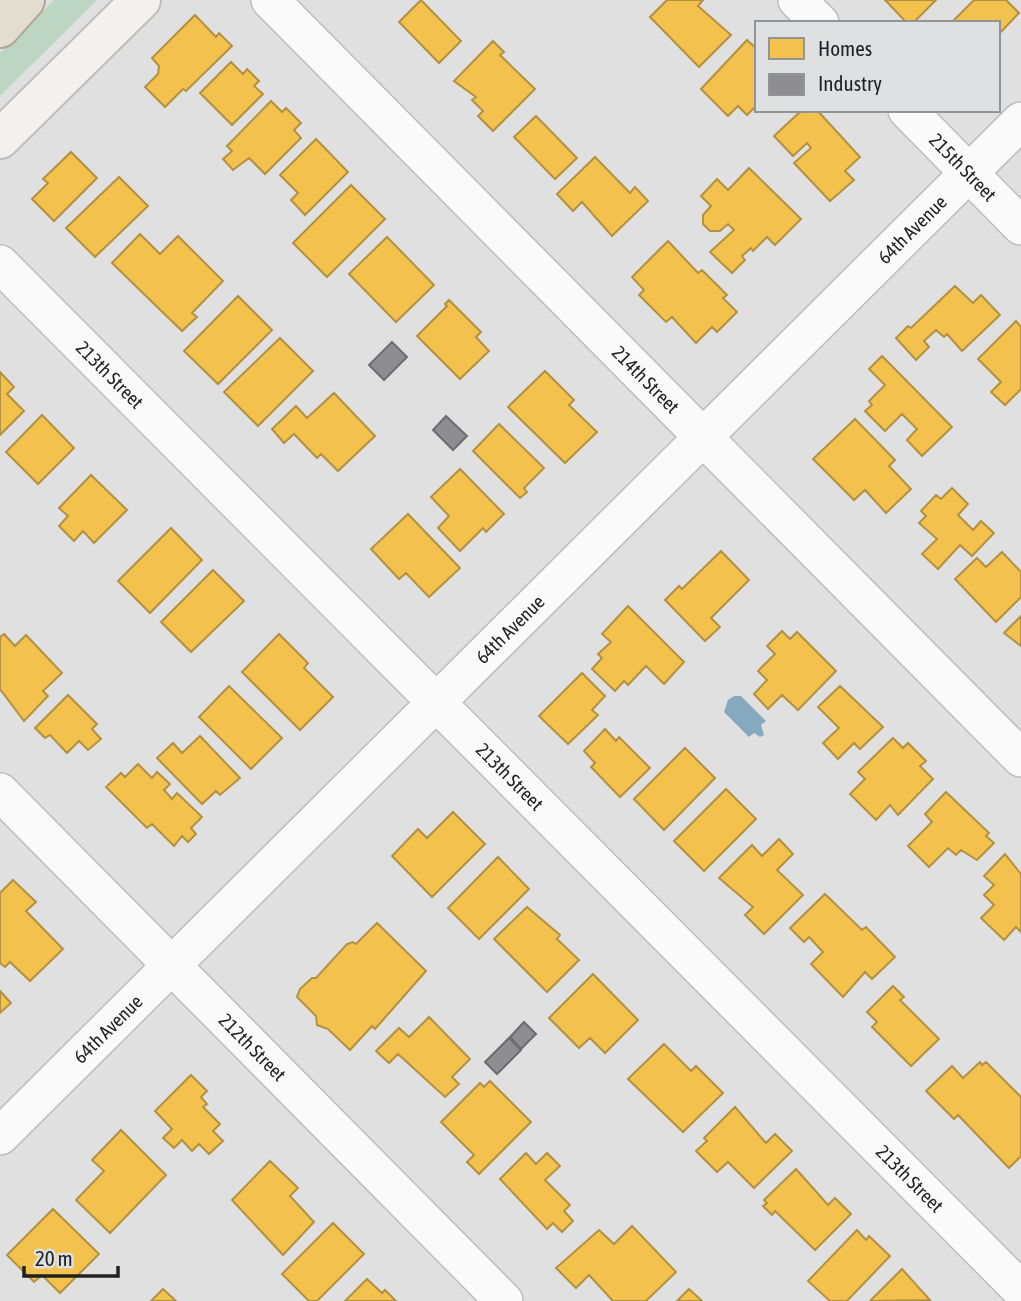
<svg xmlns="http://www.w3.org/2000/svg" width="1021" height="1301" viewBox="0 0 1021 1301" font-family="'Asap Condensed',sans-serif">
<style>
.green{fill:#bdd5c3}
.water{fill:#86a9c0}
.homes{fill:#f2c14e;stroke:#b39140;stroke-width:2}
.industry{fill:#8d8d92;stroke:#6c6d70;stroke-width:2}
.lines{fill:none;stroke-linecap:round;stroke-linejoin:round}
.minor-casing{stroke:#bcbdbd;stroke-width:40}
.secondary-casing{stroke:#bcbdbd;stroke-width:42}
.motorway-casing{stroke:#ada79a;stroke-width:42}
.minor{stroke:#fafafa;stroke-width:37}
.secondary{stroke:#f3f1ee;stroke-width:38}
.motorway{stroke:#e3ddcf;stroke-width:38}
.labels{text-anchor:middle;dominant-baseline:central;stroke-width:7;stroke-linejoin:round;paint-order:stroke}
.street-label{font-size:19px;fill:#202121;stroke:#dfe0e2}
</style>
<rect width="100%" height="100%" fill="#e0e0e1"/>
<!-- green -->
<path class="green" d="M54 0H97L0 96V53Z"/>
<!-- water -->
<path class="water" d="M734 696H741L766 721 761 725 764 735 760 737 754 733 749 737 724 712 728 700Z"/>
<!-- homes -->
<path class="homes" d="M421 0 461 41 439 63 399 22Z
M667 0H703L698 6 731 35 699 67 650 17Z
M885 0H936L913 23H907Z
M974 0H1006L1019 13 998 35V23H951Z
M195 15 216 37 219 33 232 46 186 91 183 89 165 107 145 87 158 74 159 66 152 58Z
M747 40 757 49V109L755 107 747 115 738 106 728 116 701 89Z
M493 41 504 52 500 55 535 89 493 131 478 116 483 111 472 100 476 97 454 81Z
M231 62 243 74 247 69 259 81 254 86 263 94 232 125 200 93Z
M271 101 282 112 286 108 301 123 294 130 301 138 265 174 249 158 233 170 223 159 232 151 227 146Z
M802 110H817L860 157 845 171 854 180 830 201 794 163 811 148 807 143 793 156 774 136Z
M536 116 577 158 555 179 514 137Z
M316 139 348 172 305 215 291 200 298 193 280 175Z
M71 152 97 178 54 221 32 199 48 183 43 179Z
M595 157 630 193 635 187 648 201 612 236 582 202 573 211 557 194Z
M749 168 801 219 775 245 767 237 753 251 751 248 742 256 745 260 732 273 710 252 734 230 728 224 720 231H710L703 224V215L711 206 701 196 717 179 728 190Z
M119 177 148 206 95 257 66 228Z
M351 185 385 219 327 277 293 243Z
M140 234 160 254 178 236 223 281 192 313 197 317 182 331 112 263Z
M387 237 434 285 396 322 349 274Z
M668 241 698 273 702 270 727 295 723 298 737 312 717 332 712 327 696 343 672 317 666 322 639 295 644 290 632 277Z
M955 286 973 303 981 295 1000 315 962 351 947 334 944 337 936 330 924 341 929 347 916 360 896 338 908 326 911 328Z
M238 296 272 330 218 384 184 351Z
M449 300 481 332 476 337 489 351 460 379 417 336 447 306 445 304Z
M1016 321 1021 327V389L1005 405 991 392 1001 382 978 359Z
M280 338 313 371 258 426 224 392Z
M882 356 952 427 922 456 907 440 917 429 902 414 885 431 865 411 872 405 869 401 885 385 869 369Z
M545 371 574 400 569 405 597 432 565 463 508 407Z
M0 372 14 387 7 394 24 411 0 435Z
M334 393 375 436 338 471 321 454 317 458 294 434 284 443 272 429 296 406 307 418Z
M42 415 74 448 38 484 6 452Z
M855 419 895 460 889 466 911 489 886 513 865 490 854 500 813 459Z
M499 424 544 468 524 488 527 492 520 498 473 451Z
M460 469 504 514 486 532 483 528 460 551 438 528 449 516 431 497Z
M91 475 127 510 94 543 83 531 74 541 59 526 68 516 59 508Z
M952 488 968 504 958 515 973 530 981 521 994 533 972 556 960 545 938 569 922 554 937 539 919 523 926 516 921 511 936 495 941 499Z
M408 514 460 568 429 597 406 573 399 579 371 549Z
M171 528 202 560 150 613 118 581Z
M721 551 749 580 711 618 720 627 705 641 665 600 679 586 682 589Z
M1002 552 1021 572V597L996 622 955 579 977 558 986 567Z
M213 570 244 601 191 652 161 622Z
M628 606 684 662 664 684 646 666 628 685 624 681 615 691 592 669 602 658 598 654 611 642 602 634Z
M1021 616V646L1004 633Z
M782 631 790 639 797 632 836 671 798 710 782 695 768 709 754 694 767 680 758 671 775 654 767 646Z
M4 634 15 646 26 635 62 673 43 691 48 696 24 721 0 689V637Z
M279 634 308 663 304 668 333 697 300 730 242 672Z
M582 673 605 696 592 710 598 715 568 744 539 716Z
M229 686 282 738 251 769 199 717Z
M840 686 883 727 860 749 854 743 838 759 823 743 839 728 818 707Z
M68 695 97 724 92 729 101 739 88 750 79 741 67 753 50 735 45 738 35 728Z
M605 729 616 741 619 737 650 768 620 797 591 767 595 763 584 751Z
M200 736 240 778 220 795 216 791 202 804 157 758 173 743 182 753Z
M893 738 903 748 908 743 926 761 920 766 933 779 898 815 890 805 876 820 850 794 865 779 858 772Z
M685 748 715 778 664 830 634 799Z
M138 764 152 778 157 772 170 784 164 790 172 799 177 793 202 817 191 828 196 834 188 842 182 836 174 846 152 824 147 828 106 787 121 773 125 777Z
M726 789 756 819 704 871 674 841Z
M946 792 989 833 986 836 994 843 977 860 961 850 956 855 948 848 929 867 908 846 932 822 925 814Z
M453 812 485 844 432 897 392 856 418 829 427 838Z
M779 839 793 854 777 870 803 895 764 934 745 915 753 907 719 878 752 845 762 856Z
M1005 854 1021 874V932L1016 927 1004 940 981 918 994 905 984 895 994 885 984 876Z
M498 857 529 889 479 939 448 908Z
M13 880 36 902 26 911 63 949 30 981 10 962 5 967 0 963V893Z
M825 894 862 930 866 927 895 957 872 979 865 972 843 997 811 964 823 952 809 937 804 942 790 928Z
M527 907 560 935 557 939 579 960 547 992 494 939Z
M377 923 426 971 375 1029 372 1026 350 1050 328 1029 317 1025 316 1016 297 997 300 989 312 978H316L347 944 353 942 356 944Z
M593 974 638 1020 605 1053 590 1038 579 1048 549 1018Z
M893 986 904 997 900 1000 939 1039 911 1066 872 1027 877 1022 867 1012Z
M0 991 11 1003 0 1013Z
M429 1017 470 1059 452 1077 459 1084 445 1097 398 1054 389 1063 376 1051 399 1028 409 1037Z
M664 1044 691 1071 696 1066 723 1093 683 1132 628 1079Z
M980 1062 982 1065 986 1062 1021 1097V1156L1009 1168 958 1115 954 1119 926 1091 952 1066 963 1078Z
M191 1075 207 1091 201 1097 207 1104 203 1107 220 1124 213 1131 223 1141 209 1154 199 1144 192 1151 182 1140 174 1148 163 1138 172 1129 155 1111Z
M490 1081 531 1122 479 1174 467 1162 474 1155 441 1122 480 1083 484 1087Z
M735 1107 766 1143 775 1134 792 1151 754 1188 728 1162 717 1172 696 1151 707 1141 704 1138Z
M121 1130 166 1175 110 1233 76 1200 104 1171 92 1160Z
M526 1153 536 1164 547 1153 560 1166 545 1180 570 1205 564 1211 573 1221 562 1232 553 1223 547 1229 500 1179Z
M270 1161 298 1188 290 1196 314 1222 283 1255 232 1200Z
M796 1169 828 1205 835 1198 851 1214 815 1250 775 1211 772 1215 763 1206 767 1203 764 1200Z
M53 1209 99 1254 60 1293 42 1275 34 1282 7 1255Z
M333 1223 364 1254 317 1301H309L282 1274Z
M632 1226 676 1272 646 1301H613L589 1275 576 1288 556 1268 599 1230 614 1244Z
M857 1230 866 1240 869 1236 890 1256 847 1301H830L808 1281Z
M902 1269 930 1300 870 1301Z
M367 1279 382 1293 385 1290 396 1301H345Z
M163 1289 176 1301H151Z
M689 1289 702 1301H677Z"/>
<!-- industry -->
<path class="industry" d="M392 342 407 357 384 380 369 365Z
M446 416 467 436 453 450 433 430Z
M524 1022 536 1034 521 1049 510 1037Z
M509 1038 521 1050 497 1074 485 1062Z"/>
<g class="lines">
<!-- minor casing -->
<g class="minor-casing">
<g id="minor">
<path id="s1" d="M270 0 1021 758"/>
<path d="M797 0 820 23"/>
<path id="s2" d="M907 110 1021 226"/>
<path id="s3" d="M0 264 1021 1290"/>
<path id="s4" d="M0 792 504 1301"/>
<path id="s5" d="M0 1136 1021 121"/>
</g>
</g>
<!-- secondary casing -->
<g class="secondary-casing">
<path id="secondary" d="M0 139 141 0"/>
</g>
<!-- motorway casing -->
<g class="motorway-casing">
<path id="motorway" d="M0 28 25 0"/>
</g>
<!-- minor -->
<use href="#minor" class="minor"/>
<!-- secondary -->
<use href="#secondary" class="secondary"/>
<!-- motorway -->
<use href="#motorway" class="motorway"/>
</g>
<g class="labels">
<!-- street labels -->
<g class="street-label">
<text stroke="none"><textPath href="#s2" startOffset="80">215th Street</textPath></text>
<text stroke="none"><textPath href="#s5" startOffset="1286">64th Avenue</textPath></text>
<text stroke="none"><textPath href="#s3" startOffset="156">213th Street</textPath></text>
<text stroke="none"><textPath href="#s1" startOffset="534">214th Street</textPath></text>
<text stroke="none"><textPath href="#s5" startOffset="719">64th Avenue</textPath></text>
<text stroke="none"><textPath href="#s3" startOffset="723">213th Street</textPath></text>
<text stroke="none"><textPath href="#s5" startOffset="152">64th Avenue</textPath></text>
<text stroke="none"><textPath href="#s4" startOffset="359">212th Street</textPath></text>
<text stroke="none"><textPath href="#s3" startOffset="1290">213th Street</textPath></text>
</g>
</g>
<!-- legend -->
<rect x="755" y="21" width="245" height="91" fill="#dfe0e2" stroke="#939495" stroke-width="2"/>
<rect x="769" y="38" width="35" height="21" fill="#f2c14e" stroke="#939495" stroke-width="2"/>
<text x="818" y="56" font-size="21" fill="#202121">Homes</text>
<rect x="769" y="74" width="35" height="21" fill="#8d8d92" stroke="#939495" stroke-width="2"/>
<text x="818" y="91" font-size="21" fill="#202121">Industry</text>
<!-- scale -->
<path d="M24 1266v10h94v-10" fill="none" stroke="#202121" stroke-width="3.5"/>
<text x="35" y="1266" font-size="21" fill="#202121" stroke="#dfe0e2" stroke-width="5" paint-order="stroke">20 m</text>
</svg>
